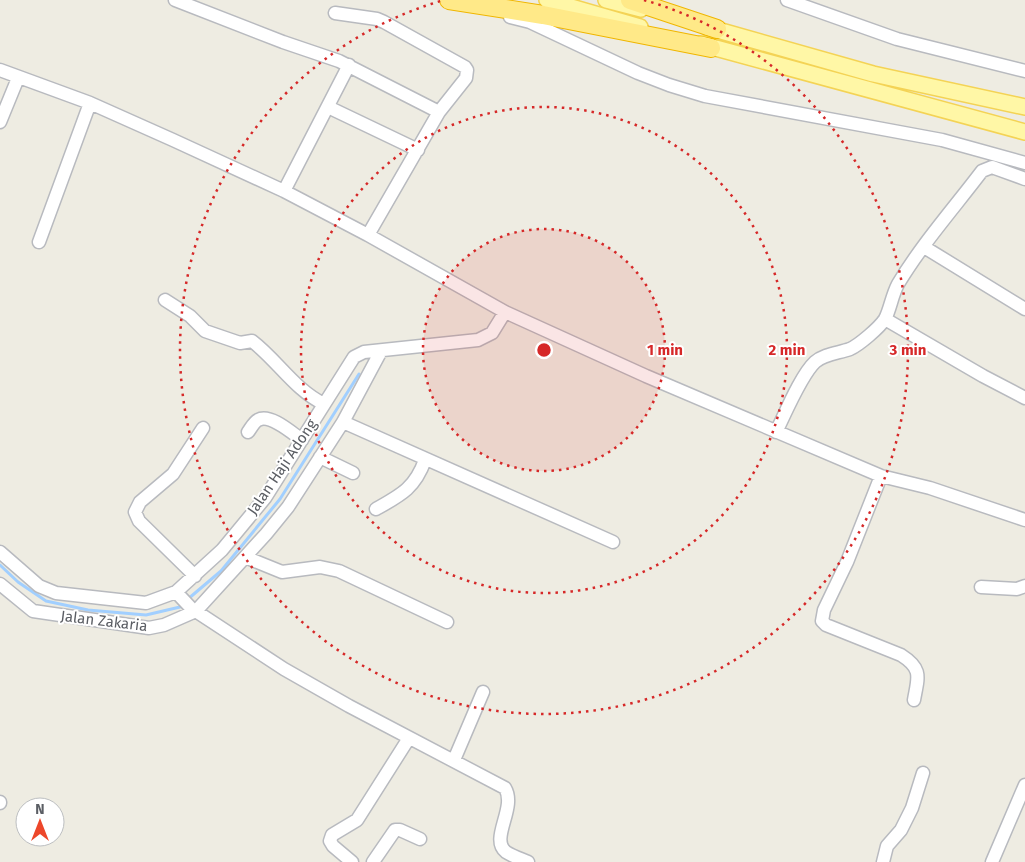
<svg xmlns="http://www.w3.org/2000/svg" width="1025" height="862" viewBox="0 0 1025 862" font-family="'Fira Sans',sans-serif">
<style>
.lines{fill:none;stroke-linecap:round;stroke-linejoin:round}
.stream{stroke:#a1cfff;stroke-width:3}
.minor-casing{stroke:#b8babf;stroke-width:15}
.major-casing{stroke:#f4d355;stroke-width:18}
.highway-casing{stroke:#f0b600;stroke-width:20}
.minor{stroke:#fff;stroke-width:12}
.major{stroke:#fff7a6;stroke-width:15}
.highway{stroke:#ffe988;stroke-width:18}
.ring{fill:none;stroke:#d62828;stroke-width:2.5;stroke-dasharray:2.5 5}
.labels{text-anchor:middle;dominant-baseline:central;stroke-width:4;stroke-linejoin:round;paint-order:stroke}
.street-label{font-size:15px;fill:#5b5e64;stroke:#fff}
.centre{fill:#d62828;stroke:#fff;stroke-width:2.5}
.ring-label{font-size:15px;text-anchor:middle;font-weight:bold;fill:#d62828;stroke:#fff;stroke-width:4;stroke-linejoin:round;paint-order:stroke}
</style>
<rect width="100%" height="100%" fill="#eeece2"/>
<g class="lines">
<!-- stream -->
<path class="stream" d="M0 565 18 582 46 601 88 610 146 615 180 607 184 603
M188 599 221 571 280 499 359 374"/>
<!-- minor casing -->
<g class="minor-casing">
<path id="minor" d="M175 0 283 42 339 61 439 112
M787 0 897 39 1025 71
M335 13 377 19 384 22 465 67 467 70 466 78 439 112 368 235
M510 17 530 22 638 73 669 85 705 96 942 140 1025 163
M0 70 90 103 173 140 284 191 368 235 505 312 646 376 881 476 930 488 1025 520
M328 107 418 150
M0 122 18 78
M284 191 349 65
M39 242 90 103
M924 247 1025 309
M165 300 190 316 205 331 240 343 252 341C277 360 295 390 324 404
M885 319 983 376 1025 398
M343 422 613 542
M248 432C251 428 254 422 258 420 270 413 292 433 302 440
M776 432C785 414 801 375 815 362 824 354 839 353 850 349 859 345 879 328 885 319 890 310 892 295 898 284 922 244 954 208 982 171L992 167 1025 179
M320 457 353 473
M881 476 847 562 824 610 822 621 826 625 901 655C923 669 918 677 914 700
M376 509C401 495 415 488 425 460
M0 552 39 586 56 593 146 603 176 592 222 550 265 498 354 357 364 352 478 340 492 333 505 312
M245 557 282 572 320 567 339 571 447 622
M195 576 139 521 135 512 140 502 173 474 203 428
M0 584 33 611 149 628 164 625 196 611 266 534 288 507 343 422 381 351
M981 587 1017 589 1025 586
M176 592 191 608 284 669 349 706 505 788C517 808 489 839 506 852 512 856 521 859 528 862
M454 760 483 692
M0 803V802
M352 862 333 846 330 841 332 835 357 820 409 738
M373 862 395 830H400L420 839
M883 862 887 846 901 830 912 808 923 773
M992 862 1025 785"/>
</g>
<!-- major casing -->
<g class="major-casing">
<path id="major" d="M547 0 640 27
M606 0 641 9
M707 27 873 74 1025 107
M701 44 1025 132"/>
</g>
<!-- highway casing -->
<g class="highway-casing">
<path id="highway" d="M449 0 543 15 711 48
M630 0 717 29"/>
</g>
<!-- minor -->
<use href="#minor" class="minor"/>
<!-- major -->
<use href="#major" class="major"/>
<!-- highway -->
<use href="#highway" class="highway"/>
</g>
<!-- distance rings -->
<circle cx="544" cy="350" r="121" fill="#d62828" fill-opacity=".12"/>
<g class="ring">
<circle cx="544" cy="350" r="121"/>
<circle cx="544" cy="350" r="243"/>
<path d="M644 0A364 364 0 1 1 444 0"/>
</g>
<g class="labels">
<!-- street labels -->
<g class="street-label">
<text transform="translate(282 467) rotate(-56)">Jalan Haji Adong</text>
<text transform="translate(104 621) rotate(7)">Jalan Zakaria</text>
</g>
</g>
<circle cx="544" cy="350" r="8" class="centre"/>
<g class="ring-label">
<text x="665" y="355">1 min</text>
<text x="787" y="355">2 min</text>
<text x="908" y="355">3 min</text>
</g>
<!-- north arrow -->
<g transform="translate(40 822)"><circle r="24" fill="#ffffff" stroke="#bdbfc1"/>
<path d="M0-4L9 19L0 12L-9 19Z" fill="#ed472a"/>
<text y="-8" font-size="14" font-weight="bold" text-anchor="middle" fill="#5b5e64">N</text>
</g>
</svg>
